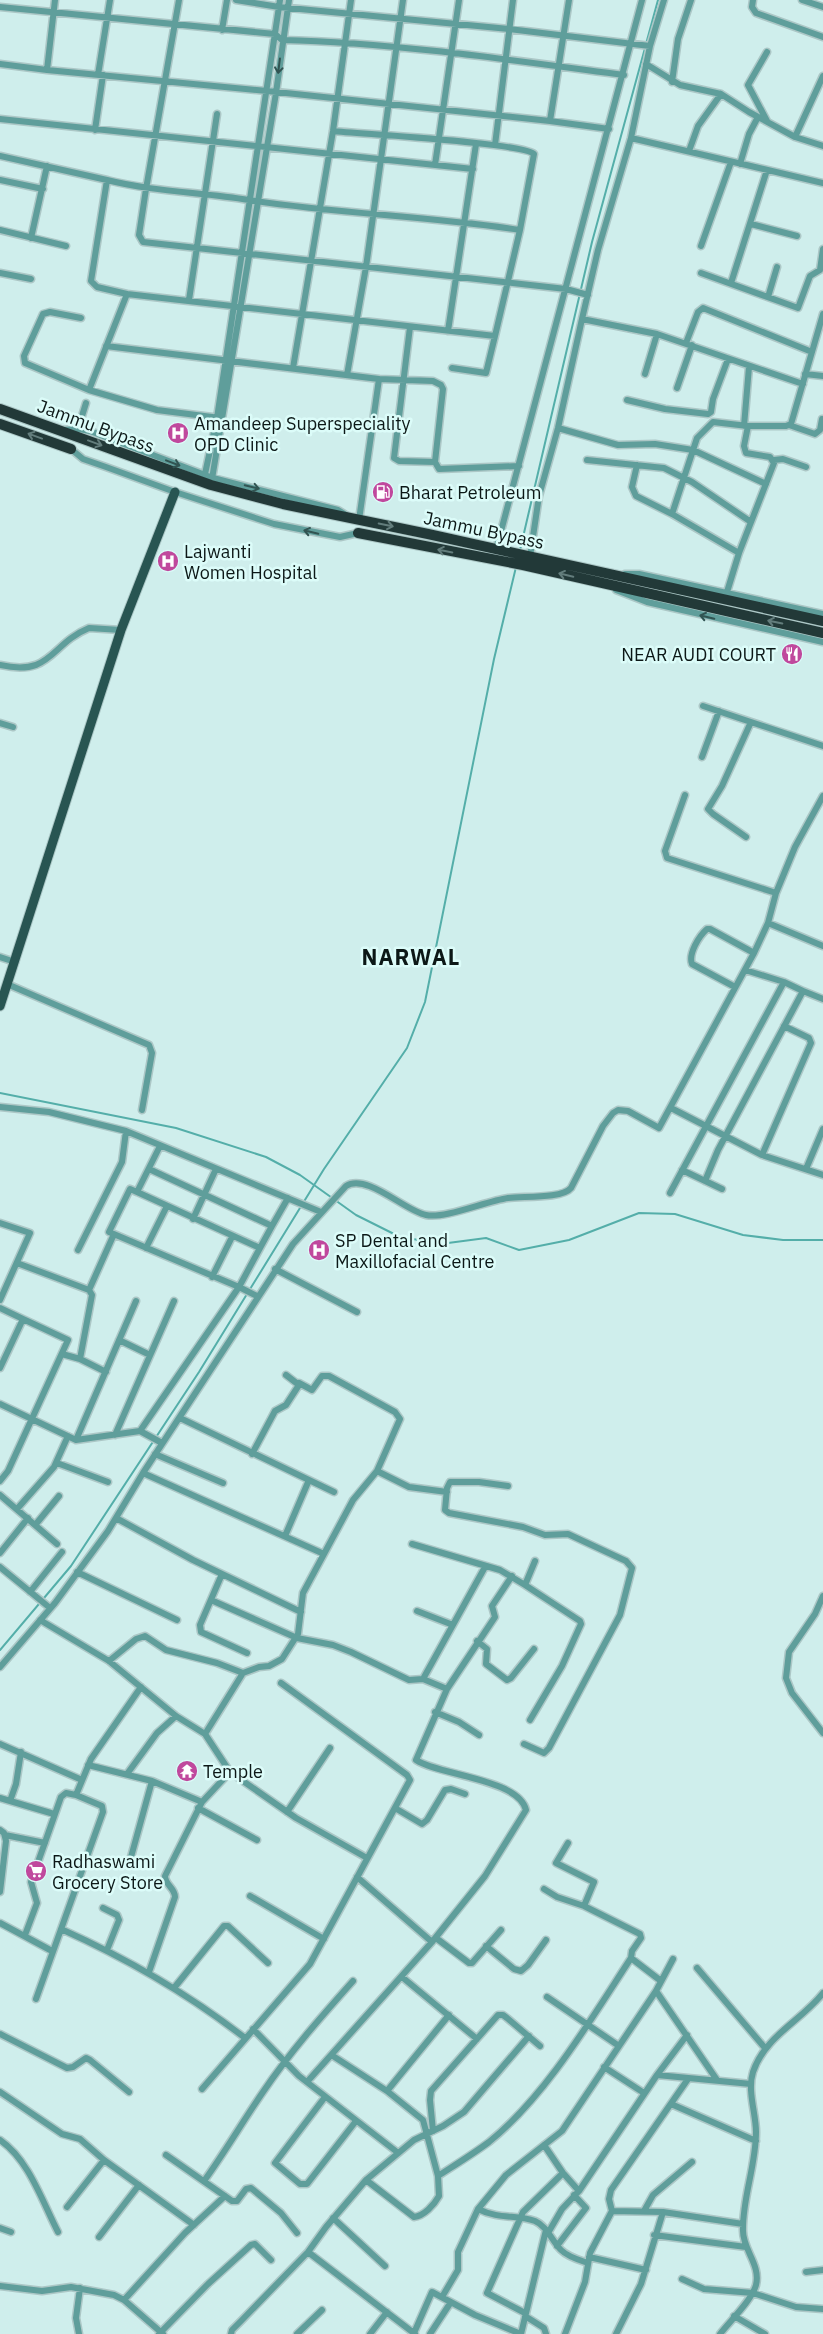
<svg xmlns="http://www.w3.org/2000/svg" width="823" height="2334" viewBox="0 0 823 2334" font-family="'IBM Plex Sans',sans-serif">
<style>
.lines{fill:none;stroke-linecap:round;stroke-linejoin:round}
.stream{stroke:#54aea9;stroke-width:2}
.minor-casing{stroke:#acc7c6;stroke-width:9}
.major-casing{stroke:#acc7c6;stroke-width:11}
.highway-casing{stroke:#acc7c6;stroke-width:12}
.minor{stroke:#5f9e9b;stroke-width:6}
.major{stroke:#285552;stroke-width:9}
.highway{stroke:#223938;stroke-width:10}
.oneway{stroke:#315452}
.oneway2{stroke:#637d7c}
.labels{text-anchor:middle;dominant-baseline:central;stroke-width:5;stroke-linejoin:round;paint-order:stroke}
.poi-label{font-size:18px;fill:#0c1817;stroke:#dcfcf9;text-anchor:start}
.street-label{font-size:18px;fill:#0c1817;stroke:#dcfcf9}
.district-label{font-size:22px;font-weight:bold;letter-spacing:1px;fill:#0c1817;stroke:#dcfcf9}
</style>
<rect width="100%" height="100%" fill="#cfeeec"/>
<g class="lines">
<!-- stream -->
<path class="stream" d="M646 44 658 0
M520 550 592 242 645 48
M0 1093 176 1128 266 1157 300 1175 356 1215 402 1238 448 1243 486 1238 519 1250 569 1240 639 1213 675 1214 743 1235 783 1240H823
M0 1650 71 1566 199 1372 324 1169 407 1048 425 1002 494 659 516 567"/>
<!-- minor casing -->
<g class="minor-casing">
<path id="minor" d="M179 0 146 189 139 235 143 242 566 289 588 295
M236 0 279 7 509 29 650 46
M753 0 752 7 756 13 823 37
M802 0 823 7
M0 7 275 34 282 40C397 43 511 60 624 75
M222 30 227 0
M767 52 748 85 767 121
M0 64 47 70 267 91 550 121 609 129
M646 64 680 85 721 94 749 112 795 137 823 146
M47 70 55 0
M98 75 110 0
M672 82 678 39 691 0
M0 119 473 169
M550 121 569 0
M95 130 103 75
M795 137 823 76
M631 138 823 183
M495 145 513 0
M689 151 698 126 721 94
M0 156 107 180 91 281 97 287 127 294 89 390
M740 164 749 134 758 117
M435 165 459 0
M0 180 43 189
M107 180C155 192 201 192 249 200 339 214 430 216 520 230
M751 224 797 236
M0 230 66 246
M31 238 47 166
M701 246 731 162
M0 273 31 279
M701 273 798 308 810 276 820 270 823 249
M731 283 767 170
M127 294 495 336 520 230 534 154C524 143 360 134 333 131
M768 297 777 267
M189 300 217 114
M81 318 50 312 43 314 24 356 25 363 89 390 157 410 220 418
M582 319 598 250 631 138 650 46 664 0
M410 327 394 458 399 461 435 462
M448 331 476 144
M686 343 698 312 703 308 812 352
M106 346 379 379 359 520
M293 368 333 131 351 0
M452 368 486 373 495 336
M645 374 657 334
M805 374 823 376
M347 375 366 267 403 0
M379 379 433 381 441 385 443 389 435 462 439 469 519 466
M677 388 692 345
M627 400 665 409 708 414 711 412 713 399 728 359
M789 425 815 434 820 430 822 419
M744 426 749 367
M558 428 618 445 655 444 693 450 766 484
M78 429 86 403
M63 430 79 429 90 431 213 478 338 510 346 515
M71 449 83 459 106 467 175 492 274 524 340 537 358 533
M587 460 664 468 692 482 751 522
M774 460 783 459 806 467
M637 465 632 487 636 496 672 514 739 553
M205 474 217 418 280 0
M211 485 276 93 289 0
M672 514 697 438 713 422 748 426
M496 550 642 0
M530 557 539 496 558 428 582 319 657 334 803 384
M625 574H639L823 614
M616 590 647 602 823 642
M727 592 739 553 774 463 770 457 746 453 744 446 748 426H786L791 424 823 314
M0 665C52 677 50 644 89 628L121 630
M703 706 823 746
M0 723 13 727
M702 757 719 711
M685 795 665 851 667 858 776 893
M746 837 713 814 708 809 722 786 751 722
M768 923 823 946
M0 957 15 962
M745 970 784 982
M7 984 149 1045 152 1053 142 1110
M735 987 692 964C688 954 699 936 707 929H710L754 953
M0 1107 49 1112 126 1131 321 1212
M671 1108 762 1155 823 1175
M762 1155 811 1043 809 1038 784 1026
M149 1169 272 1226 260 1248
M806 1169 823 1129
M682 1170 722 1189
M705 1181 718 1150 803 991 823 999
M137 1192 130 1189 109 1232 239 1287 260 1248 137 1192 160 1146
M670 1193 784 982 803 991
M193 1219 216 1169
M0 1223 30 1233 0 1300
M272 1226 288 1198
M146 1248 167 1206
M78 1250 122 1162 126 1131
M17 1263 89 1290 114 1234
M275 1269 357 1312
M212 1277 232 1237
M0 1308 23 1319 0 1368
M119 1340 150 1355
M62 1354 80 1359 106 1372
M80 1359 92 1295 89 1290
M0 1404 76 1440 140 1431 162 1443
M180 1418 334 1492
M140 1431 239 1287 257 1296
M115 1435 174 1301
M76 1440 136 1301
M155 1454 223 1483
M252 1454 275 1411 286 1405 299 1385 286 1375
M57 1463 108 1482
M377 1471 409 1487 447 1492
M143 1473 324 1554
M0 1481 8 1471 68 1340 23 1319
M508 1486 479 1482H450L447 1488 445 1510 449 1513 523 1527 545 1535 568 1534 626 1561 632 1568 620 1615 549 1748 544 1753 524 1744
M0 1495 57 1544
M17 1509 54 1467 68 1436
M116 1518 193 1560 301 1612
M36 1524 59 1496
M285 1536 309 1480
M412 1544 500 1570 525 1585 535 1561
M0 1553 28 1518
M0 1567 50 1608
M77 1572 177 1620
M222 1574 200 1625 201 1632 247 1653
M525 1585 580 1621 581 1624 562 1666 530 1720
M30 1592 62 1552
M823 1596 815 1614 789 1652 786 1678 792 1693 823 1733
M211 1600 297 1638 333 1645 351 1652 409 1680 423 1679 447 1689
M417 1611 453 1625
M40 1620 109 1661 176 1716 205 1734 230 1772 296 1818 367 1858
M477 1641 487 1649 486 1664 507 1680 511 1678 534 1649
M109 1661 136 1639 145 1636 166 1650 217 1663 243 1673 259 1667 269 1666 282 1659 298 1634 303 1593 353 1500 377 1471 400 1419 395 1412 329 1376H322L312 1390 299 1383
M0 1667 55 1603 108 1531 143 1473 293 1244 346 1186C367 1173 405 1211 426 1215 445 1219 486 1201 508 1198 523 1196 562 1199 571 1188L603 1126 613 1113 618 1110 628 1111 659 1128 754 953 768 923 776 893 795 847 823 796
M423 1679 485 1567
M435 1712 459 1722 479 1735
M205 1734 243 1673
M0 1744 82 1780
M88 1765 152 1781 131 1857
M127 1774 157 1733 176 1716
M152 1781 202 1802
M0 1798 54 1814
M10 1801 16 1784 21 1752
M198 1808 257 1840
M395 1808 422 1824 427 1820 445 1790 451 1789 465 1794
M287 1812 330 1748
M0 1830 4 1833 6 1841 0 1892
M5 1835 45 1843
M568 1843 556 1863 594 1882 584 1906
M544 1889 557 1897 584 1906 640 1934 641 1938 632 1951 631 1958 661 1981
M250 1896 324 1939
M103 1908 117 1915 119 1920 107 1950
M0 1923 52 1951
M61 1929C128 1959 187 1993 245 2038
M25 1935 37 1903 31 1882 61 1797 66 1793 76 1795 91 1759 141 1687
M436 1938 469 1963H472L501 1930
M432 1942 485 1876 526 1810C519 1779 438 1775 416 1760L447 1689 495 1617 492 1606 512 1576
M486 1946 514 1969 521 1971 528 1965 546 1940
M697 1968 765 2048
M149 1972 175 1897C175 1888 165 1885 165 1876L202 1802 230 1772
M402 1977 477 2039
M174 1988 224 1926H228L268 1963
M656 1991 717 2080
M547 1997 619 2046
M36 1999 103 1812 102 1806 76 1795
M253 2029 299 2076 397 2152
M0 2034 67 2068 73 2067 86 2058 90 2060 129 2092
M333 2056 387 2091 423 2120 438 2176 439 2196C434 2205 424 2216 414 2217L366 2180
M604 2067 644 2093
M657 2075 687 2035
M307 2082 432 1942 357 1877
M202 2089 310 1964 410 1780 407 1775 281 1683
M387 2091 449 2015
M0 2092 62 2134 80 2139 104 2160 194 2225
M325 2097 275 2163 300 2184H307L356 2121
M671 2104 756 2141
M433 2131 430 2100 431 2091 498 2015H503L507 2018 540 2046
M0 2140C29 2160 42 2201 58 2232
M544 2145 563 2173 579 2191
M166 2155 232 2201H237L246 2189 251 2188 281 2213 297 2233
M438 2176C455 2165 473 2154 489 2142 546 2096 591 2019 631 1958
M204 2181C225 2152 243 2121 263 2092 290 2052 321 2017 353 1981
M67 2207 104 2160
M478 2209 506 2175 562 2131 656 1991 673 1959
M612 2211 663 2212 743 2224
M644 2211 653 2195 692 2162
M333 2218 385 2266
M0 2228 11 2232
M548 2233 562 2209 579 2191 657 2075 751 2084
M654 2235 746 2247
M99 2237 139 2185
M557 2246 586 2208 574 2195
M308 2252 415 2334
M589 2257 646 2270
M806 2272 823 2270
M682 2279 704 2289 753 2293 796 2307 823 2309
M0 2286 42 2291 71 2287 114 2295 124 2300 163 2334
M442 2297 458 2270V2252L478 2209C500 2220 516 2214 535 2221 547 2226 552 2241 561 2250 568 2257 579 2260 588 2263
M124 2300 185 2233 225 2196
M525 2313 487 2293 523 2212 563 2173
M525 2316 544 2328 546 2334
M734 2316 765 2334
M414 2333 432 2292 475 2315 521 2334
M79 2334 76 2318 80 2288
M159 2334 208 2284 251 2245 255 2244 271 2260
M231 2334 232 2330 241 2321 308 2252 326 2227 366 2180 414 2140 443 2126 464 2112 529 2036
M297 2334 322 2310
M370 2334 387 2312
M430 2334 451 2302
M521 2334 546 2230
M565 2334 585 2282 590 2253 612 2211 609 2199 611 2190 688 2079
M616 2334 641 2284 663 2212
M720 2334C730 2321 752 2300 756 2285 761 2265 743 2250 743 2231 742 2199 756 2166 756 2132 756 2113 747 2091 753 2072 765 2036 801 2021 823 1993"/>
</g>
<!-- major casing -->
<g class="major-casing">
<path id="major" d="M0 1006 121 630 175 492"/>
</g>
<!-- highway casing -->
<g class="highway-casing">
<path id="highway" d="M0 409 211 485 283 504 428 534 823 621
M0 424 71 449
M358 533 523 565 823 633"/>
</g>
<!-- minor -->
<use href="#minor" class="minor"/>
<!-- major -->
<use href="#major" class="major"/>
<!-- highway -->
<use href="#highway" class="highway"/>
</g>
<!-- one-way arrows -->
<defs><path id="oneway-shaft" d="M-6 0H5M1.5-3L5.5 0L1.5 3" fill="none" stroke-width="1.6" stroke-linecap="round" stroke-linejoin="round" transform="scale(1.25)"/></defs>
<g class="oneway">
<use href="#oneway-shaft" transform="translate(279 66) rotate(97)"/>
<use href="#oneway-shaft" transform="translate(173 463) rotate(21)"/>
<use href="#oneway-shaft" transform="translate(252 487) rotate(14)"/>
<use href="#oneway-shaft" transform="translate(311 532) rotate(-167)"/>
<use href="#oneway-shaft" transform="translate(707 617) rotate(-167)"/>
</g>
<g class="oneway2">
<use href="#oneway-shaft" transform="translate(35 436) rotate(-160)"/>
<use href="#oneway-shaft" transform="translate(95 443) rotate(20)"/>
<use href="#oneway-shaft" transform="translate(386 525) rotate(12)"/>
<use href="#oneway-shaft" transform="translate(445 551) rotate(-169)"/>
<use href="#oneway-shaft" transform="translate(566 575) rotate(-167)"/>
<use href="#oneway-shaft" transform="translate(775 622) rotate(-168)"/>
</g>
<!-- icons -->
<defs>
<g id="hospital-disc" transform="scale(1.125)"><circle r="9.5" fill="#c0489d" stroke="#dcfcf9"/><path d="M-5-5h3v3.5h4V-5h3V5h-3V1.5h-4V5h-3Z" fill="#fff"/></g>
<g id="fuel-disc" transform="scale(1.125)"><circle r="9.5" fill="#c0489d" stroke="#dcfcf9"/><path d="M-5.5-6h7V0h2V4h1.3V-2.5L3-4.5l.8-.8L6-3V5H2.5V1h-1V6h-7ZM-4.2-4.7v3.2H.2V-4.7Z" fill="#fff"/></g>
<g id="restaurant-disc" transform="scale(1.125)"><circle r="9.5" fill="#c0489d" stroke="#dcfcf9"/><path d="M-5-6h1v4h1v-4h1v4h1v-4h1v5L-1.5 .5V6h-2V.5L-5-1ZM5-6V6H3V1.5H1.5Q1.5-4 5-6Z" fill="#fff"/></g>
<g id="temple-disc" transform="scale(1.125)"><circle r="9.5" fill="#c0489d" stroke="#dcfcf9"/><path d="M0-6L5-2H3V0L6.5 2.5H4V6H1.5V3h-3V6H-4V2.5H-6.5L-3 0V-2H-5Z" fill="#fff"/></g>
<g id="supermarket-disc" transform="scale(1.125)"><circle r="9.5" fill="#c0489d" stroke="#dcfcf9"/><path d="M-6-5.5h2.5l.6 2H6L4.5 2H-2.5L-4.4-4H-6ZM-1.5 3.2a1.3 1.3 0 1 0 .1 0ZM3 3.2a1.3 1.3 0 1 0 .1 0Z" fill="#fff"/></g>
</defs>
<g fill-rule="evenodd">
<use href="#hospital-disc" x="178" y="433"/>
<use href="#fuel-disc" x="383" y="492"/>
<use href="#hospital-disc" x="168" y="561"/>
<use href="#restaurant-disc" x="792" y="654"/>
<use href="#hospital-disc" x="319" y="1250"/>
<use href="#temple-disc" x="187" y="1771"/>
<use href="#supermarket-disc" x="36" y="1871"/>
</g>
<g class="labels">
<!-- poi labels -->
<g class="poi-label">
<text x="194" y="423">Amandeep Superspeciality<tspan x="194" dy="21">OPD Clinic</tspan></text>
<text x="399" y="492">Bharat Petroleum</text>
<text x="184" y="551">Lajwanti<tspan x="184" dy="21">Women Hospital</tspan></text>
<text x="776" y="654" text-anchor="end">NEAR AUDI COURT</text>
<text x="335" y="1240">SP Dental and<tspan x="335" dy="21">Maxillofacial Centre</tspan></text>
<text x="203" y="1771">Temple</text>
<text x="52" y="1861">Radhaswami<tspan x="52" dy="21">Grocery Store</tspan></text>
</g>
<!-- street labels -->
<g class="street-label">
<text transform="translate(96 426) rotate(20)">Jammu Bypass</text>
<text transform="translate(484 530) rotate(12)">Jammu Bypass</text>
</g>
<!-- district labels -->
<g class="district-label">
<text x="411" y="956">NARWAL</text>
</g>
</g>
</svg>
